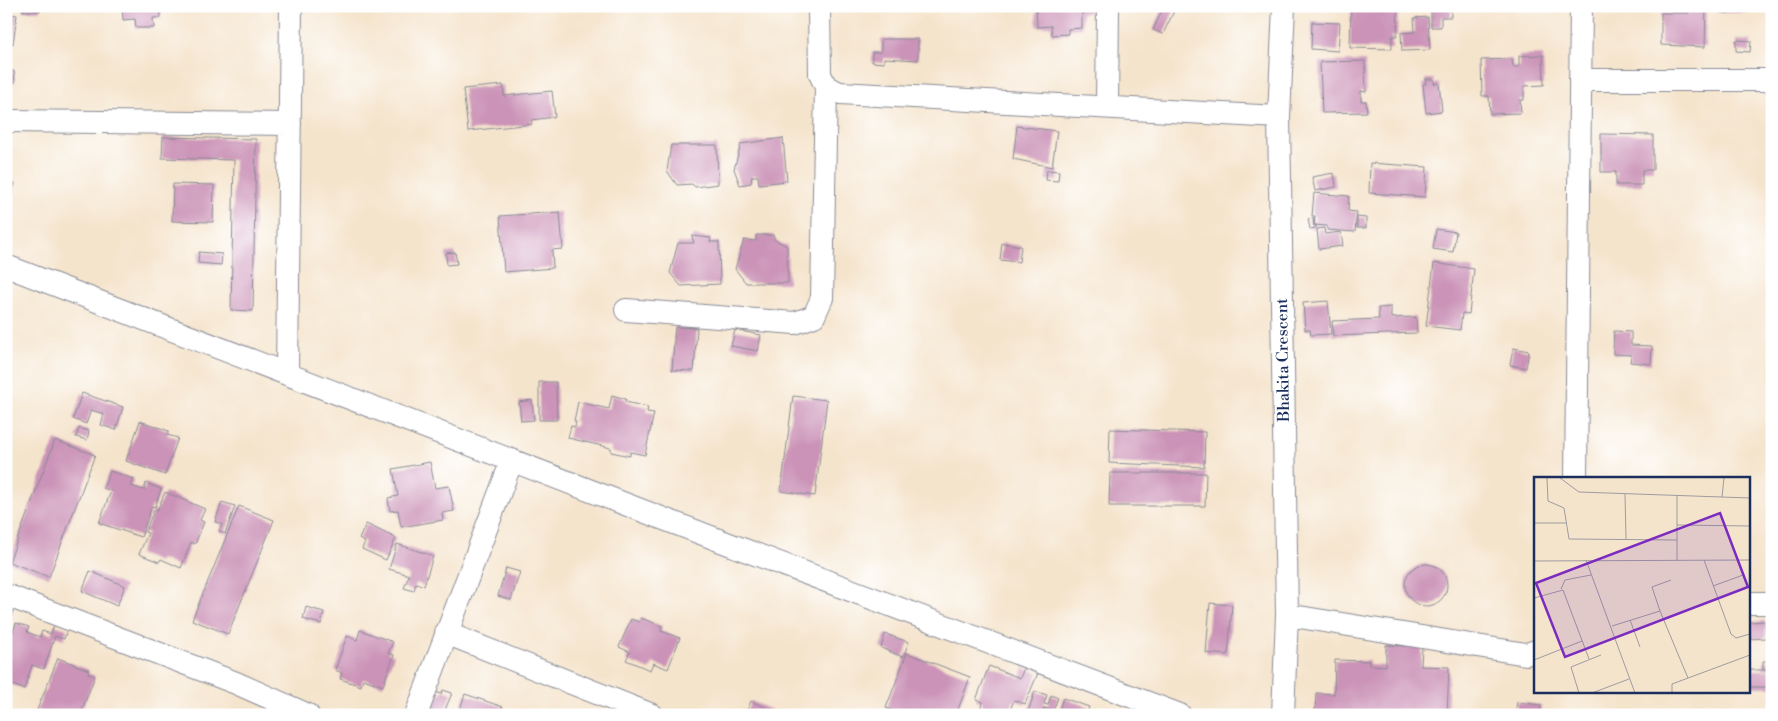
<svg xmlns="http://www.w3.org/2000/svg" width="1778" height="721" viewBox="0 0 1778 721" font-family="'Libre Bodoni',serif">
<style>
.building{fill:#cb93b7}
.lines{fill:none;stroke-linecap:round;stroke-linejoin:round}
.minor-casing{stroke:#888a95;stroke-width:24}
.minor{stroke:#fff;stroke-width:22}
.labels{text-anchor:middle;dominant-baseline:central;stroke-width:4;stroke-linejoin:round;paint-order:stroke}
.street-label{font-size:16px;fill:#1b2f5e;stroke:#fff}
.inset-road{fill:none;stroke:#9e9ca0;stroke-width:1}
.view{fill:#7b2cbf;fill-opacity:0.15;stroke:#7b2cbf;stroke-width:2.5}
.inset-edge{fill:none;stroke:#1b2f5e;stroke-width:2.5}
</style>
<rect width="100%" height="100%" fill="#fff"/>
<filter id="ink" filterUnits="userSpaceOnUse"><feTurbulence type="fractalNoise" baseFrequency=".02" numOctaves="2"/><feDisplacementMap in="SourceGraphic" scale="10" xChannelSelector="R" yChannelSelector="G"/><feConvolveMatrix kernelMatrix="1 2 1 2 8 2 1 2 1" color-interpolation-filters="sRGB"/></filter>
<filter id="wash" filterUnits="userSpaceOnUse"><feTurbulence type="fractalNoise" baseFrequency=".0096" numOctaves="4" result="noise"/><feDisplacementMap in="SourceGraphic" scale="20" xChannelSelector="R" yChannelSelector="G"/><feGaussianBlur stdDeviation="1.12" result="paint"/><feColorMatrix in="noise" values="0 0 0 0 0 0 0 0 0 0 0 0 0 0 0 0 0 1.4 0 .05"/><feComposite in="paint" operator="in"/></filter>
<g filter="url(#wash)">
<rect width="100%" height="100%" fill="#f5e4cc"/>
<g id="blocks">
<!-- building -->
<path class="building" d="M23 6H40V11H23Z
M122 6H160L161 18H153L154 28H136L135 19 123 20Z
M1036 6H1095L1096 8H1090L1091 13H1082V28L1068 29V34L1052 35 1051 26 1037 27Z
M1164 6H1170L1175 9 1163 34 1153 30Z
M1431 6H1451V17H1441V27H1431Z
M1721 6H1747L1748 12 1721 13Z
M1351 7 1398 8 1397 36H1392V49L1350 48Z
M1689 8H1706L1705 47 1661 45V13H1689Z
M6 13 17 15 13 44 6 42Z
M1428 17 1430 50 1402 51 1401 33 1415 32 1414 18Z
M1312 22 1340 23 1338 51 1311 49Z
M881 39H918V60L884 58V63L872 62V52H881Z
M1736 40 1751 41 1750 52 1736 51Z
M1543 55 1544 85 1524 86V100H1520L1521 113 1490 114 1489 96H1482L1481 60 1512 59 1513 67H1519V56Z
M1365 61 1366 92 1361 91V101H1366L1367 112 1322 113 1320 62Z
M8 71H14L15 82 9 83Z
M1425 79H1434V84L1439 83 1442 111 1426 113 1423 84H1426Z
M503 85 504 96 552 91 555 117 531 120 532 124 468 131 463 89Z
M1017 126 1057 131 1052 167 1013 159Z
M1601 134 1653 135V170H1642V185H1616V172H1601Z
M163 137 256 139 253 311 231 310 234 160 162 158Z
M783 138 787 181 759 184 758 176H752L751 183 740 185 734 169 741 144Z
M671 145H717L718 184 695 187 692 184 677 185 667 171Z
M1370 163 1427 167 1425 197 1369 193Z
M1047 170 1059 171 1058 181 1046 180Z
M1334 173 1336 187 1315 191 1312 177Z
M6 180 15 183 7 212H6Z
M173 184 214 185 213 222 172 221Z
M1314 193 1349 196 1348 211 1357 212 1355 232 1327 230V226L1314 225 1315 216H1312Z
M560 212 563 249 552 250 553 268 504 272 500 216Z
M1357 217 1366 218V228H1357Z
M1313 218 1314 226 1316 225V228L1310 229 1308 219Z
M1324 228 1325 234 1341 232 1343 246 1319 249 1317 229Z
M1436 229 1456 232 1453 252 1433 249Z
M756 235H773L775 240 787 246 788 283H746L735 269 744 240 756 241Z
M692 236 711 238 710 242H719L720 284 681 286 670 273 678 243H694Z
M1002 243 1021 246 1019 262 1000 260Z
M199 252 222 254 221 265 198 263Z
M455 252 457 264 447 265 446 253Z
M1434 263 1474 269 1469 314 1462 313 1460 330 1426 326Z
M1328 301 1331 334 1311 335 1310 330H1305L1303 303Z
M1391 307V318L1416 317 1417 333 1333 336 1332 321 1379 319 1378 308Z
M675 327 697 328 694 371 672 370Z
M735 330 761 335 758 351 731 346Z
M1614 331 1631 332V345L1652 346 1651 364 1630 362 1631 355 1613 354Z
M1513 348 1529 351 1526 368 1510 365Z
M539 382H556L557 420H539Z
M82 393 123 407 116 430 101 425 104 414 91 410 86 424 73 419Z
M612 395 626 399 625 402 648 407 647 412 654 413 645 455 630 452V456L611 452V448L568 438 571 426 575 427 576 421H574L578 402 609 409Z
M793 396 827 400 815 496 781 491Z
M532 400 534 420 521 421 519 402Z
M140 421 169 431 167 435 178 438 165 475 126 461Z
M79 428 89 431 87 440 76 437Z
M1110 429 1205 432 1204 467 1109 463Z
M55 440 95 455 49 577 9 562Z
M430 462 435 488 449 486 454 511 442 513 443 520 401 527 398 510 390 511 388 498 398 496 393 469Z
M110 471 134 479 131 486 144 490 146 483 161 489 155 507 152 506 141 537 99 523 111 491 103 488Z
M1110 473H1206L1205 506H1109Z
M165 492 205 509 200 520 204 522 195 544 191 542 181 568 161 559 159 562 139 554 148 533 145 532 154 510 157 511Z
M222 502 235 506 225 534 219 531 222 524 215 522Z
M239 506 274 520 228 634 192 620Z
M366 524 396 538 386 560 362 549 365 542 359 539Z
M397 544 433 556 424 586 416 583 414 591 404 588 409 575 389 569Z
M1405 585a21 21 0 1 1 42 0a21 21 0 1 1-42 0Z
M506 568 520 572 511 600 498 596Z
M90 571 125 586 117 606 82 591Z
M1210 603 1232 605 1228 655 1206 653Z
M306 607 324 612 321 624 303 619Z
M6 608 13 611 6 628Z
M641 618 662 626 661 631 680 638 668 669 653 663 650 670 626 660 630 652 619 647 631 619 639 622Z
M1765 621 1766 638 1749 639V622Z
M16 623 29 627 27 632 40 637 42 631 51 634 54 625 67 629 64 639 55 636 44 669 32 665 24 689 6 683V630L13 632Z
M360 630 393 642 388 653 394 655 383 686 363 679 361 686 340 679 342 673 335 670 347 636 357 640Z
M885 634 909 642 903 657 881 648Z
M1386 645 1422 647 1421 666 1449 667 1447 715H1315L1316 693 1334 694 1335 660 1369 661V665L1386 666Z
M907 653 970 677 956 715H895L896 712 886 708Z
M58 658 89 670 88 673 95 676 80 715H40L41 712 37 710Z
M1763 661H1772V669H1763Z
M989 666 1020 678 1024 668 1038 673 1025 704 1014 700 1009 713 1001 709 999 715H988L979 711 983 702 976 700Z
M1750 670H1772V687H1750Z
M443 690 452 693 443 715H440L429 711 436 692 441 694Z
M1035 691 1047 695 1044 704 1048 705 1051 695 1058 698 1053 711 1044 708 1042 715H1027Z
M465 694 503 707 501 715H458Z
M1063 698 1089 707 1086 715H1062L1058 713Z
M751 701 783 715H745Z
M1517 702 1541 705 1540 715H1515Z"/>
</g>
</g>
<g filter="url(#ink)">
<use href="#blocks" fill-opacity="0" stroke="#888a95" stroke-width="1"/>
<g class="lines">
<!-- minor casing -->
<g class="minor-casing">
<path id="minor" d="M819 6 820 74 826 87 840 93 1279 117
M1580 80H1772
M1107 107 1108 6
M6 121 290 124
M6 266 742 549 1180 715
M626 310 795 323 814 316 822 298 826 87
M287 374 291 6
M1576 478 1581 6
M6 595 236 683 308 715
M1749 603H1772
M1287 615 1526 654 1536 651
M446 633 652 715
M416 715 512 460
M1283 715 1287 615 1279 117 1284 6"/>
</g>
<!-- minor -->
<use href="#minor" class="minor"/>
</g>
</g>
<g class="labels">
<!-- street labels -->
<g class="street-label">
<text transform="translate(1283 360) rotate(-91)">Bhakita Crescent</text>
</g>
</g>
<!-- overview -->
<g transform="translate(1534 477)">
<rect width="216" height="216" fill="#f5e4cc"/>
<path class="inset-road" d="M13 1 14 24 30 31 35 62 143 63M26 1 45 15 216 21M91 17 92 62M143 18V83M188 20 190 1M0 46H32M143 48 216 49M52 83 101 216M170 83 197 157 202 161 216 157M0 84 216 83M179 109 209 98M27 112 31 103 57 98M0 121 29 113 55 182M126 134 118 110 137 103M96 143 106 170M78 149 126 134 154 201M0 183 48 164M45 216 37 190 67 178M58 216 95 202M138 216V207L216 178"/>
<path class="view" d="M186 36 214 110 31 180 2 106Z"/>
<rect width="216" height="216" class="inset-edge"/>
</g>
<!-- margin -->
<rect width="1778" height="721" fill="none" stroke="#fff" stroke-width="25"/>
</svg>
